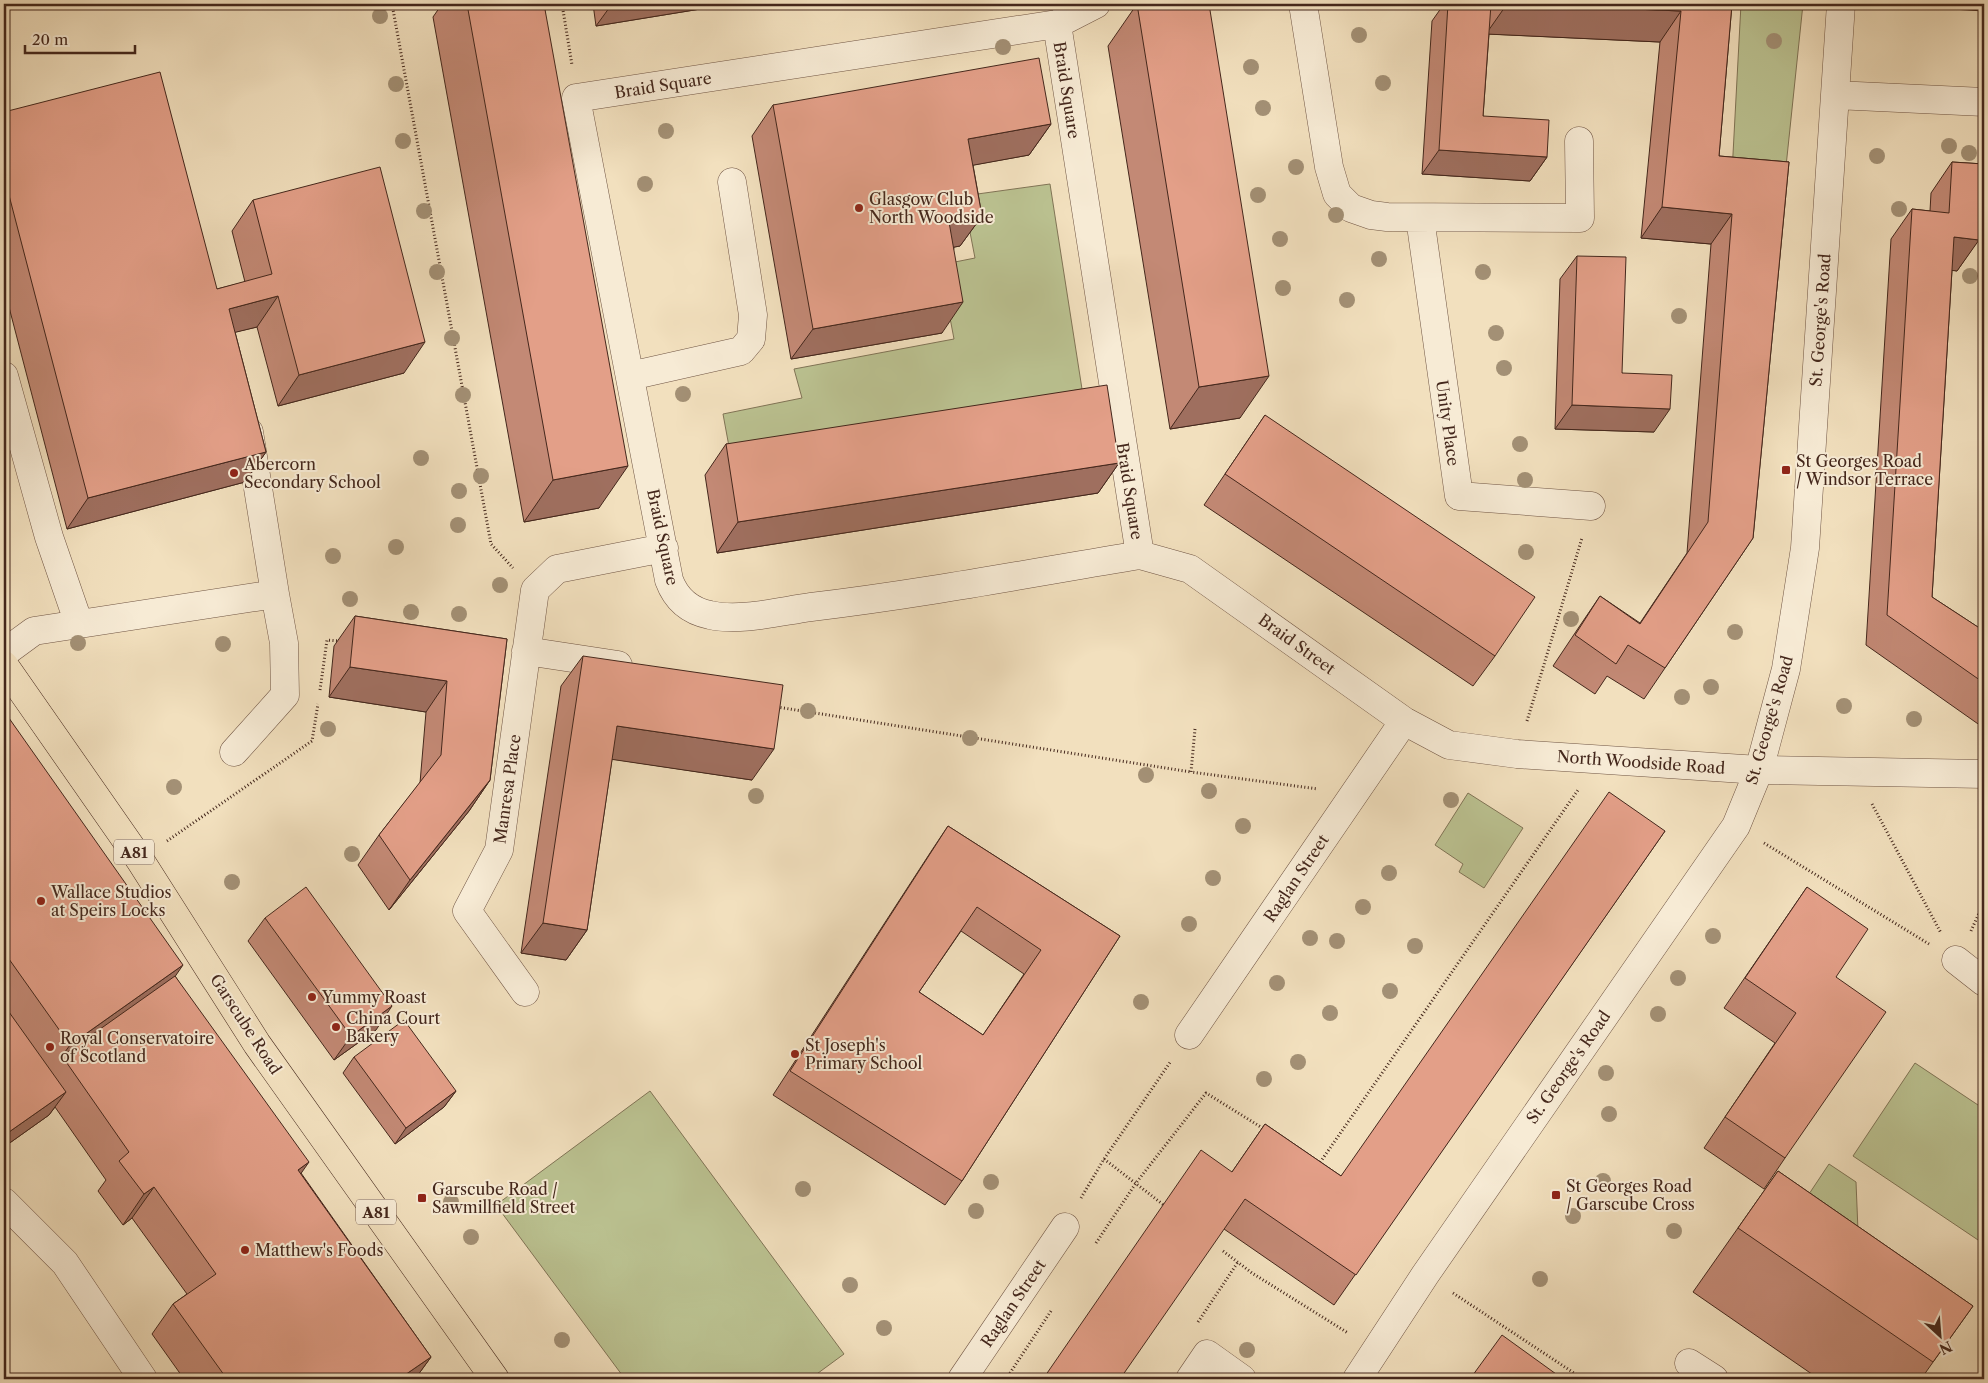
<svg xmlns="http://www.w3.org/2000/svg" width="1988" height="1383" viewBox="0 0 1988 1383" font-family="'Libre Caslon Text',serif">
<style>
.green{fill:#bbc291;stroke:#807456}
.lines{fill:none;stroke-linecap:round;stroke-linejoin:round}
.minor-casing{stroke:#705544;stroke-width:29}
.major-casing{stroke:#44271c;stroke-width:29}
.path{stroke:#44271c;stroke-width:3;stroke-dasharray:1 2.5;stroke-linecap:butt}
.minor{stroke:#f7ebd5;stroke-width:28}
.major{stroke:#f2e0be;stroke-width:28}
.tree{fill:#a39075}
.wall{fill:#c38975;stroke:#44271c;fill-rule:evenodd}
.shaded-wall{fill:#9f6f5f;stroke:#44271c}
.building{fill:#e39f88;stroke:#44271c;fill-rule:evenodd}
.poi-dot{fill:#8f2418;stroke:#f7ebd5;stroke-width:2}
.labels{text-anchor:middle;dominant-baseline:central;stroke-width:4;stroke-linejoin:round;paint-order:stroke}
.shield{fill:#f7ebd5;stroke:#7a6254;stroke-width:1}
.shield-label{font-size:15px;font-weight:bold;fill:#44271c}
.street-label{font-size:16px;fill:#44271c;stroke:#f7ebd5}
.poi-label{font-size:16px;fill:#44271c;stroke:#f7ebd5;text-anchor:start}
</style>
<rect width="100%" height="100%" fill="#f2e0be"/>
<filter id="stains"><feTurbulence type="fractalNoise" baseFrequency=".004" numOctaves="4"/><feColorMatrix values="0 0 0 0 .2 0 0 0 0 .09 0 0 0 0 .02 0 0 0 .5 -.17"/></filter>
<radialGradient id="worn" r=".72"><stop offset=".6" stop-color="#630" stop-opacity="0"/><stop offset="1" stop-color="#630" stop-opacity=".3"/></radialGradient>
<!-- green -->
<path class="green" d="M1741 4H1803L1785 176 1732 173Z
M1050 184 1082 389 730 452 723 414 802 398 794 369 954 339 940 265 975 258 963 196Z
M1468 793 1523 828 1484 888 1459 872 1463 864 1435 845Z
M1915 1063 1984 1109V1244L1853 1156Z
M650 1091 844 1354 810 1379H625L496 1205Z
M1829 1164 1856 1182 1858 1231 1783 1233Z"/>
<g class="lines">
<!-- minor casing -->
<g class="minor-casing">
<path id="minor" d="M1303 4 1329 167 1337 194 1351 208 1371 215 1387 217 1580 218 1579 141
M1057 24 1140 555C1031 573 921 594 811 607 781 611 740 622 710 615 690 611 676 599 669 580L576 98Z
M1057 24 1096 4
M1835 95 1984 102
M1420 218 1459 496 1591 506
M4 376 49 537 79 624
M630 376 741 351 751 339 753 315 732 182
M249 432 275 594
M1140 555 1190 569 1404 721 1449 745 1517 754 1759 770 1984 774
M526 651 618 665
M4 653 34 631 275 594 284 643 285 695 234 752
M1956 960 1984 982
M525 992 467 911 499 850 535 590 557 569 664 548
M1189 1035 1404 721
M4 1202 65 1263 143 1379
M1689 1363 1714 1379
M962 1379 1065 1227
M1190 1379 1207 1354 1242 1379
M1357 1379 1425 1275 1736 826 1759 770 1786 669 1805 548 1841 4"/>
</g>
<!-- major casing -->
<g class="major-casing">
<path id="major" d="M4 665 140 860 257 1044 495 1379"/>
</g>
<!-- path -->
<path class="path" d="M392 4 491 544 513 568
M562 4 572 65
M320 690 327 640 340 641
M777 707 1191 772
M1527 721 1582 538
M1195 729 1191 772 1318 789
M1872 804 1941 933
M167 841 312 741 318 704
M1764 843 1929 944
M1971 931 1984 902
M1104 1159 1165 1206
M1318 1163 1319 1164 1578 790
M1081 1198 1104 1159 1171 1061
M1096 1243 1136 1183 1206 1093 1264 1129
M1223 1251 1252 1273 1348 1333
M1453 1293 1583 1379
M1198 1322 1238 1262
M1006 1379 1051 1311"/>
<!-- minor -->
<use href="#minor" class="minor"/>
<!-- major -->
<use href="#major" class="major"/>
</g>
<!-- trees -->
<g class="tree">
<circle cx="380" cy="16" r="8"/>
<circle cx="1359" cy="35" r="8"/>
<circle cx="1774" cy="41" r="8"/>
<circle cx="1003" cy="47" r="8"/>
<circle cx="1251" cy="67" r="8"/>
<circle cx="1383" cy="83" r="8"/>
<circle cx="396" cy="84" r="8"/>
<circle cx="1263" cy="108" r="8"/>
<circle cx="666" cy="131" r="8"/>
<circle cx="403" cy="141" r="8"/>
<circle cx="1949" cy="146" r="8"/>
<circle cx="1969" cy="153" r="8"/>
<circle cx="1877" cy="156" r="8"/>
<circle cx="1296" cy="167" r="8"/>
<circle cx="645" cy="184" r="8"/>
<circle cx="1258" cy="195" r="8"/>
<circle cx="1899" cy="209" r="8"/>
<circle cx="424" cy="211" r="8"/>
<circle cx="1336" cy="215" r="8"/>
<circle cx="1280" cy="239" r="8"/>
<circle cx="1379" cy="259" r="8"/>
<circle cx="437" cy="272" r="8"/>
<circle cx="1483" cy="272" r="8"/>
<circle cx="1970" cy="276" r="8"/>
<circle cx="1283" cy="288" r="8"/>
<circle cx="1347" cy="300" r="8"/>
<circle cx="1679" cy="316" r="8"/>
<circle cx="1496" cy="333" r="8"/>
<circle cx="452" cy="338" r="8"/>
<circle cx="1504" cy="368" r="8"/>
<circle cx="683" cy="394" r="8"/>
<circle cx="463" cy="395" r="8"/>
<circle cx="1520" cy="444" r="8"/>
<circle cx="421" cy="458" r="8"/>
<circle cx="481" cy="476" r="8"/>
<circle cx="1525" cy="480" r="8"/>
<circle cx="459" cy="491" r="8"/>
<circle cx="458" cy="525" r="8"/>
<circle cx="396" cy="547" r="8"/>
<circle cx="1526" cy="552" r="8"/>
<circle cx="333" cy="556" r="8"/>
<circle cx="500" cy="585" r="8"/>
<circle cx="350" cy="599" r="8"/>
<circle cx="411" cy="612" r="8"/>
<circle cx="459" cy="614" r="8"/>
<circle cx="1571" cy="619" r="8"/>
<circle cx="1735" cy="632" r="8"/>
<circle cx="78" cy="643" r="8"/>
<circle cx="223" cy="644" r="8"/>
<circle cx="1711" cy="687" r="8"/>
<circle cx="1682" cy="697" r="8"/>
<circle cx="1844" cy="706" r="8"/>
<circle cx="808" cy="711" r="8"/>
<circle cx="1914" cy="719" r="8"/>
<circle cx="328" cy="729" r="8"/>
<circle cx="970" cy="738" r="8"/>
<circle cx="1146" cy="775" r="8"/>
<circle cx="174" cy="787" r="8"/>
<circle cx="1209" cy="791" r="8"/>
<circle cx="756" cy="796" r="8"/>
<circle cx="1451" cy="800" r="8"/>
<circle cx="1243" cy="826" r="8"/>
<circle cx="352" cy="854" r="8"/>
<circle cx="1389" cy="873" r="8"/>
<circle cx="1213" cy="878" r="8"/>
<circle cx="232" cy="882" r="8"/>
<circle cx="1363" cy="907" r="8"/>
<circle cx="1189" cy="924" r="8"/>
<circle cx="1713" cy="936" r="8"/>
<circle cx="1310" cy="938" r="8"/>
<circle cx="1337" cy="941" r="8"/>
<circle cx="1415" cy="946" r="8"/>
<circle cx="1678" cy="978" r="8"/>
<circle cx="1277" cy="983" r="8"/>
<circle cx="1390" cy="991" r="8"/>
<circle cx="1141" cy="1002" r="8"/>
<circle cx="1330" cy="1013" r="8"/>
<circle cx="1658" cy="1014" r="8"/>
<circle cx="1298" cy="1062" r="8"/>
<circle cx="1606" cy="1073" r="8"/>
<circle cx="1264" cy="1079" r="8"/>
<circle cx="1609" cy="1114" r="8"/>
<circle cx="1603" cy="1181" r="8"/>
<circle cx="991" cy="1182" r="8"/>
<circle cx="803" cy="1189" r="8"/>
<circle cx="451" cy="1202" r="8"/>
<circle cx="976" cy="1211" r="8"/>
<circle cx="1573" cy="1216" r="8"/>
<circle cx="1674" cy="1231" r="8"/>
<circle cx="471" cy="1237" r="8"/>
<circle cx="1540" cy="1279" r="8"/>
<circle cx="850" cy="1285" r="8"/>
<circle cx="884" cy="1328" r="8"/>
<circle cx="562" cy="1340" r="8"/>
<circle cx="1247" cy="1350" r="8"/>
</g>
<!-- wall -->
<path class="wall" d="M442 4H544L599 508 524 522 433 17Z
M593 4H731L596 26Z
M1137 4 1240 418 1170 429 1108 46Z
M1444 4H1732L1719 156 1789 162 1753 538 1644 699 1607 676 1595 694 1553 666 1579 627 1600 596 1640 623 1687 553 1711 244 1641 238 1660 42 1489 34 1483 116 1547 157 1530 181 1422 174 1432 21Z
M1953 4H1984L1952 9Z
M773 105 1051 124 1029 155 973 165 982 216 960 246 954 247 942 333 791 359 752 136Z
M4 112 217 289 245 282 232 231 253 200 404 373 278 406 257 327 235 332 266 452 245 482 67 529 4 288Z
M1952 162 1984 164V239H1979L1957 271 1952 270 1932 597 1984 631V726H1981L1866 645 1891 239 1912 209 1930 211 1931 193Z
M1577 256 1622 373 1654 432 1555 429 1560 279Z
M1265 415 1495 656 1473 686 1204 505Z
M726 444 1119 463 1098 493 717 553 705 475Z
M355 616 507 639 490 780 469 811 389 910 358 865 379 835 420 783 426 712 329 697 334 646Z
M583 656 752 780 612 759 587 930 566 960 521 953 561 686Z
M4 711 175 976 301 1173 431 1357 415 1379H184L152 1334 173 1304 187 1294 132 1218 123 1225 98 1191 106 1180 55 1107 49 1115 4 1147Z
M948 826 1120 936 962 1181 945 1205 773 1095 932 850ZM961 931 1024 974 983 1035 919 992Z
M1665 831 1334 1305 1224 1229 1232 1172 1265 1124 1341 1176Z
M1807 887 1836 977 1785 1158 1764 1189 1704 1148 1775 1043 1724 1008Z
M265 918 376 1030 334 1060 248 941Z
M354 1057 456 1091 444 1107 395 1144 343 1073Z
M1778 1171 1973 1306 1921 1379H1819L1693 1292Z"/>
<!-- shaded-wall -->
<path class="shaded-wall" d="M612 4H731L596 26Z
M1507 4H1515L1681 11 1660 42 1486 34Z
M1956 4H1984V11L1952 9Z
M1051 124 1029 155 947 170 968 139Z
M1439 150 1547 157 1530 181 1422 174Z
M1662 207 1732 214 1711 244 1641 238Z
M1979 207H1984V239L1958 237Z
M982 216 960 246 928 252 949 222Z
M1954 237 1979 240 1957 271 1932 268Z
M278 296 257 327 208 339 229 309Z
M963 302 942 333 791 359 813 329Z
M425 342 404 373 278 406 299 375Z
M1269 376 1240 418 1170 429 1199 387Z
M1572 405 1670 409 1654 432 1555 429Z
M266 452 245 482 67 529 88 498Z
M1119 463 1098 493 717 553 738 522Z
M628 466 599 508 524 522 553 480Z
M350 667 447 681 426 712 329 697Z
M617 726 774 749 752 780 596 757Z
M490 780 469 811 389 910 410 880Z
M543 923 587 930 566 960 521 953Z
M183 965 154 1007 62 1056 70 1045Z
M392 1006 376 1030 334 1060 351 1036Z
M456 1091 444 1107 395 1144 406 1128Z
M66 1092 49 1115 4 1147V1138L9 1132Z
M309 1162 288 1192 298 1170Z
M154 1187 132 1218 123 1225 144 1194Z
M431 1357 415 1379H399Z"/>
<!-- building -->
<path class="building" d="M467 4H544L628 466 553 480Z
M1137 4H1209L1269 376 1199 387Z
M1448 4H1491L1483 116 1549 120 1547 157 1439 150Z
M1515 4H1732L1719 156 1789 162 1753 538 1665 668 1628 645 1616 664 1575 635 1600 596 1640 624 1708 522 1732 214 1662 207 1681 11Z
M1039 58 1051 124 968 139 982 216 949 222 963 302 813 329 773 105Z
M160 72 217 289 272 274 253 200 380 167 425 342 299 375 278 296 229 309 266 452 88 498 4 176V112Z
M1952 162 1984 164V207H1979V240L1954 237 1932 597 1984 631V683L1887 615 1912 209 1949 213Z
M1577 256 1626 257 1622 373 1672 375 1670 409 1572 405Z
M1107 385 1119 463 738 522 726 444Z
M1265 415 1535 597 1495 656 1225 474Z
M355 616 507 639 490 780 410 880 379 835 441 755 447 681 350 667Z
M583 656 783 685 774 749 617 726 587 930 543 923Z
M4 711 183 965 70 1045 4 952Z
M1609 792 1665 831 1356 1275 1245 1199 1120 1379H1043L1201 1150 1232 1172 1265 1124 1341 1176Z
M948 826 1120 936 962 1181 790 1071ZM977 907 1041 950 983 1035 919 992Z
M306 887 392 1006 351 1036 265 918Z
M1807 887 1868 929 1836 977 1886 1012 1785 1158 1725 1117 1796 1013 1745 978Z
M175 976 309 1162 298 1170 431 1357 399 1379H227L173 1304 216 1274 154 1187 144 1194 119 1161 129 1152 62 1056Z
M4 1005 66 1092 9 1132 4 1125Z
M404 1020 456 1091 406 1128 354 1057Z
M1778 1171 1973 1306 1933 1362 1738 1228Z
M1502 1335 1563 1379H1470Z"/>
<!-- markers -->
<g class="poi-dot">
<circle cx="859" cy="208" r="5"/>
<rect x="1781" y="465" width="10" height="10" rx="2.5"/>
<circle cx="234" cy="473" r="5"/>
<circle cx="41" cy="901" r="5"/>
<circle cx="312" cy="997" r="5"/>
<circle cx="336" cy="1027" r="5"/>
<circle cx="50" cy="1047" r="5"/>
<circle cx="795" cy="1054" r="5"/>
<rect x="1551" y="1190" width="10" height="10" rx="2.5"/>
<rect x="417" y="1193" width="10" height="10" rx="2.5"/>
<circle cx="245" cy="1250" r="5"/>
</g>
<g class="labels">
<!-- shield labels -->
<g class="shield">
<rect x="114" y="839.5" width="40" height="25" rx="4"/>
<rect x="356" y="1199.5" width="40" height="25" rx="4"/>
</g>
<g class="shield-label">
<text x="134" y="852">A81</text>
<text x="376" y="1212">A81</text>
</g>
<!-- street labels -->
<g class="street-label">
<text transform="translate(663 85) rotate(-9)">Braid Square</text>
<text transform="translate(1067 90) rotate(81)">Braid Square</text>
<text transform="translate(1820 320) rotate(-86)">St. George's Road</text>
<text transform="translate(1448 423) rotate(82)">Unity Place</text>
<text transform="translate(1130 491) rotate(81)">Braid Square</text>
<text transform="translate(663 537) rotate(78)">Braid Square</text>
<text transform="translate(1297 644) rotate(36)">Braid Street</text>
<text transform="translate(1769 720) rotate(-74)">St. George's Road</text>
<text transform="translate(1641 762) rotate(4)">North Woodside Road</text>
<text transform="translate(507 789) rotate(-82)">Manresa Place</text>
<text transform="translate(1296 878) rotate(-56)">Raglan Street</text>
<text transform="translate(246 1024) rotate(57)">Garscube Road</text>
<text transform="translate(1568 1067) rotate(-55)">St. George's Road</text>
<text transform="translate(1013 1303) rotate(-56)">Raglan Street</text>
</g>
<!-- poi labels -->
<g class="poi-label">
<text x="869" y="199">Glasgow Club<tspan x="869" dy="18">North Woodside</tspan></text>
<text x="1796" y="461">St Georges Road<tspan x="1796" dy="18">/ Windsor Terrace</tspan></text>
<text x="244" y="464">Abercorn<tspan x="244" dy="18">Secondary School</tspan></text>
<text x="51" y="892">Wallace Studios<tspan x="51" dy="18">at Speirs Locks</tspan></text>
<text x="322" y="997">Yummy Roast</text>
<text x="346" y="1018">China Court<tspan x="346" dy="18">Bakery</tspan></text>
<text x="60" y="1038">Royal Conservatoire<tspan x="60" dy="18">of Scotland</tspan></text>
<text x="805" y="1045">St Joseph's<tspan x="805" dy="18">Primary School</tspan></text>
<text x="1566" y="1186">St Georges Road<tspan x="1566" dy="18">/ Garscube Cross</tspan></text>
<text x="432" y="1189">Garscube Road /<tspan x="432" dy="18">Sawmillfield Street</tspan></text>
<text x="255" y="1250">Matthew's Foods</text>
</g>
</g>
<!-- margin -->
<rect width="1988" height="1383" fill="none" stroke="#f2e0be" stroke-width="20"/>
<rect x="5" y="5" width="1978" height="1373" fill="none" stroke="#44271c" stroke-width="2.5"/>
<rect x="10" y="10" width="1968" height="1363" fill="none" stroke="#44271c"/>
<!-- north arrow -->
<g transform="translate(1940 1336) rotate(154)" stroke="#f7ebd5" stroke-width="4" paint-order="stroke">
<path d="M0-4L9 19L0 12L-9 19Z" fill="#44271c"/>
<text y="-8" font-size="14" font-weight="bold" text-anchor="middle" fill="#44271c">N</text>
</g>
<!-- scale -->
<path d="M25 45v8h110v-8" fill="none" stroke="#44271c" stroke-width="2.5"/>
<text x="32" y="45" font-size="15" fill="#44271c" stroke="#f7ebd5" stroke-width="4" paint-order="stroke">20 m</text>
<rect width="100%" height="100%" filter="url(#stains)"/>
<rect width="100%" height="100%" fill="url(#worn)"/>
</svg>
